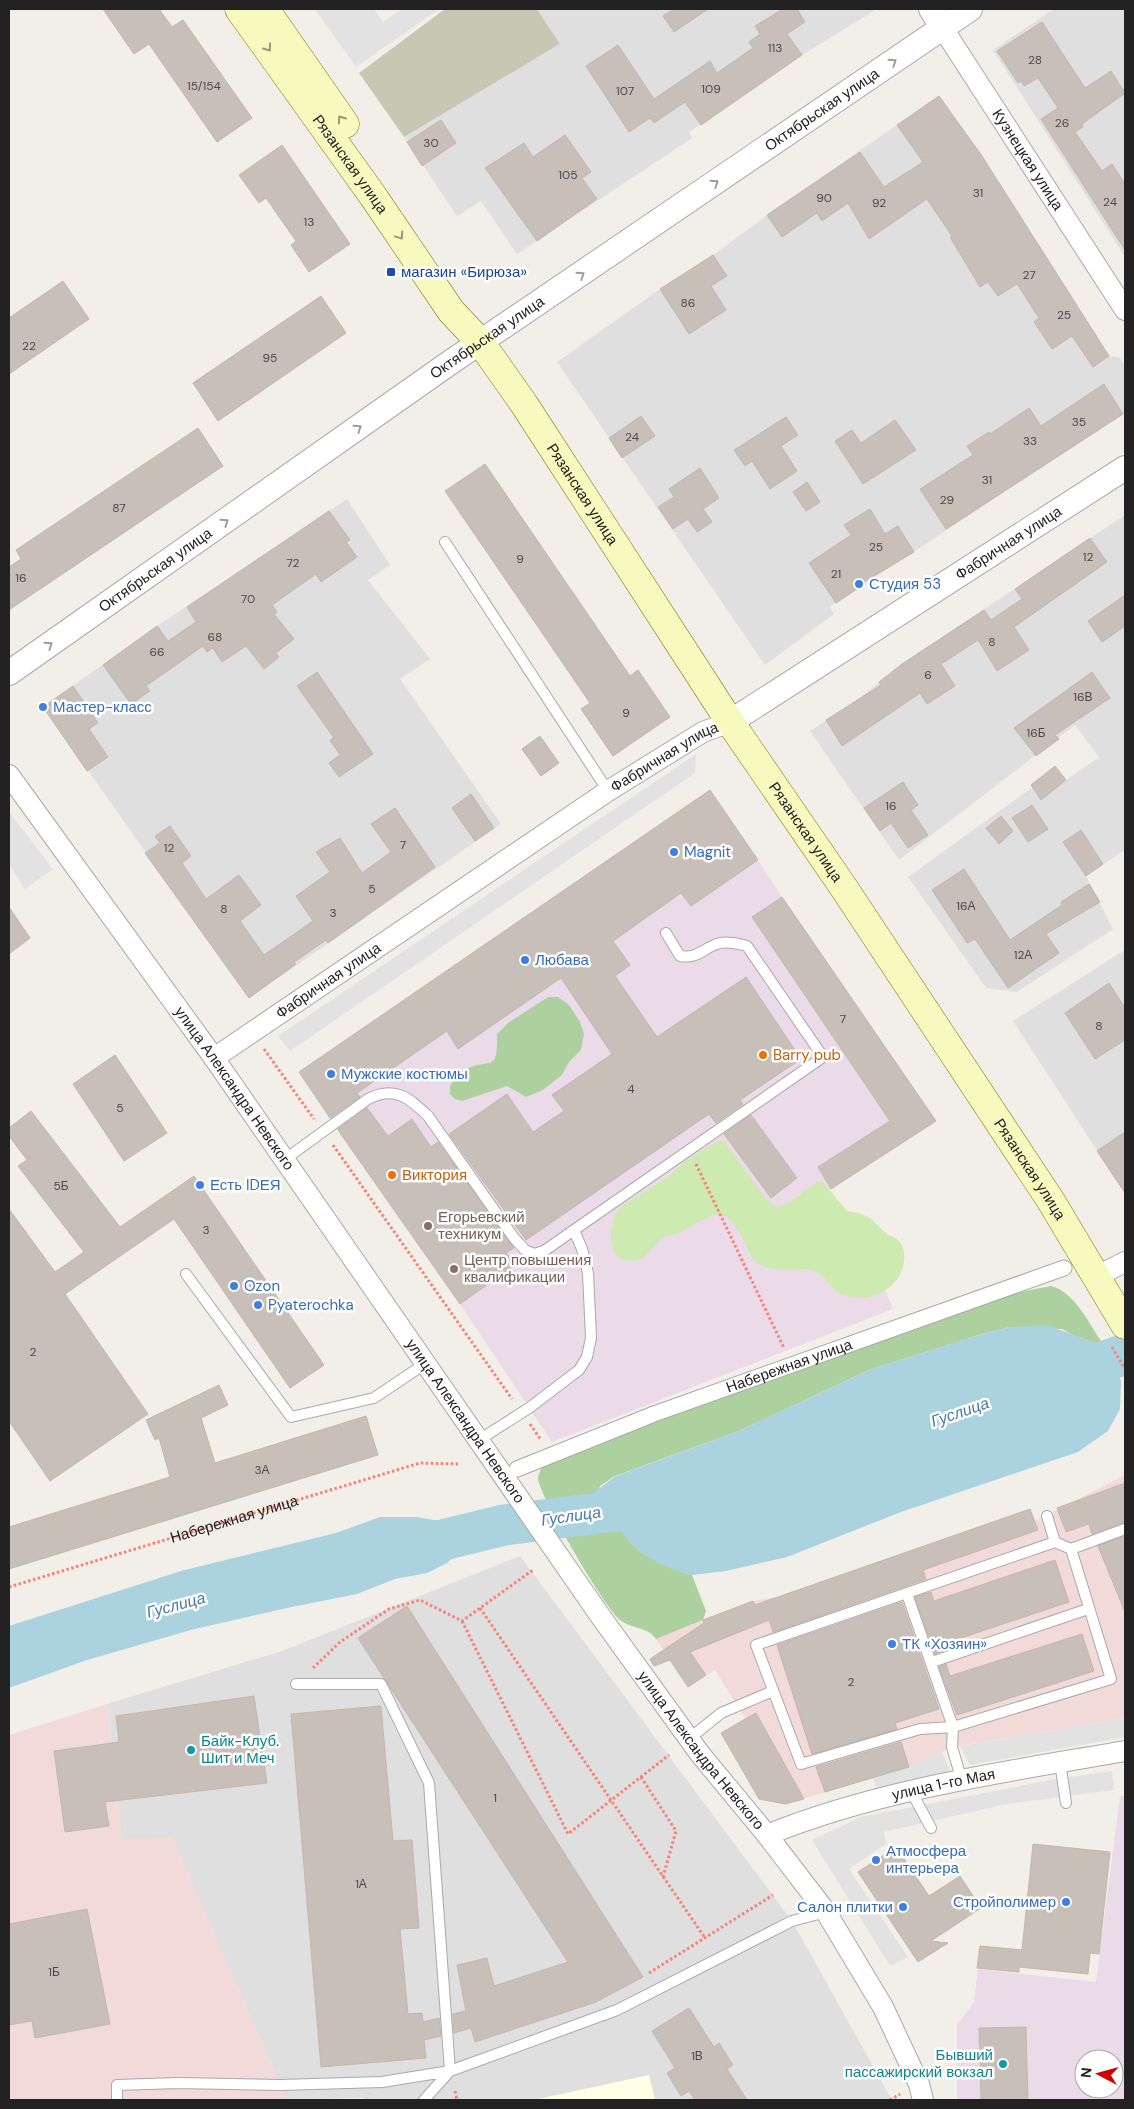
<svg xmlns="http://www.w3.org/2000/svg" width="1134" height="2109" viewBox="0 0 1134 2109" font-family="'DM Sans',sans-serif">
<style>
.residential{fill:#e0dfdf}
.commercial{fill:#f2dad9}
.industrial{fill:#ebdbe8;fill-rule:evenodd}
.education{fill:#ffffe5}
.construction{fill:#c7c7b4}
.grass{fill:#cdebb0}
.forest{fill:#add19e}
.parking{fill:#e2e2e2}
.water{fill:#aad3df}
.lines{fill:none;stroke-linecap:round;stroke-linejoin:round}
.river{stroke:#aad3df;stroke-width:41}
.building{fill:#c7bfb8;stroke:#c4b6ab}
.service-casing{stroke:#a9a9a9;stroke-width:12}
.pedestrian-casing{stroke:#a9a9a9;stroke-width:17}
.minor-casing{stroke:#a9a9a9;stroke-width:22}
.tertiary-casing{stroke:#a9a9a9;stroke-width:26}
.secondary-casing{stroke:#707d05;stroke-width:29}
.path{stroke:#fa8072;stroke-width:3;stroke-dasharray:2.5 2.5;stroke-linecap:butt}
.service{stroke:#fff;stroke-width:10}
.pedestrian{stroke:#fff;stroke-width:15}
.minor{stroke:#fff;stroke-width:20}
.tertiary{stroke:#fff;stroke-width:24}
.secondary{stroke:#f7fabf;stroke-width:28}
.oneway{stroke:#979978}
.oneway2{stroke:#9c9c9c}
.transit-dot{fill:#1a4fb4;stroke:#fff;stroke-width:2}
.shop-dot{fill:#3f7fe0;stroke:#fff;stroke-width:2}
.food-dot{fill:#e8710a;stroke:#fff;stroke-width:2}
.education-dot{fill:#8d6e63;stroke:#fff;stroke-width:2}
.culture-dot{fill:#0f9aa8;stroke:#fff;stroke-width:2}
.labels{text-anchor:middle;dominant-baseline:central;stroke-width:5;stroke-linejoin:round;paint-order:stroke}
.number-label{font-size:12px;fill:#4b4948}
.street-label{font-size:15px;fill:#222;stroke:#fff}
.transit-label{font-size:15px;fill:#164399;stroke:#fff;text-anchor:start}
.shop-label{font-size:15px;fill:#366cbe;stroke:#fff;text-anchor:start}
.food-label{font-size:15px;fill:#c56008;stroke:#fff;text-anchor:start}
.education-label{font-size:15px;fill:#785e54;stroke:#fff;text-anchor:start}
.culture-label{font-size:15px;fill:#0d838f;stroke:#fff;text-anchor:start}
.water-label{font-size:16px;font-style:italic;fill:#4a7aab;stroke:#fff}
</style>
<rect width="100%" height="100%" fill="#f2efe9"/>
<!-- residential -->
<path class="residential" d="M537 9H877L802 55 689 132 692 138 517 254 481 201 457 216 404 137 560 44Z
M1054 9H1125V257L993 50Z
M939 96 976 149 1042 252 1043 251 1109 356 1119 357 1125 366V413L830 607 834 614 765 665 557 362 660 289 713 255 784 203Z
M347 499 390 565 368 580 430 659 400 679 501 824 249 998 43 707 157 626Z
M1125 515V850L1086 876 1113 929 1017 992 986 988 908 877 1033 787 1066 780 1099 757 1075 725 899 860 810 731 857 700 902 664Z
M1125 950V1187L1122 1189 1013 1021Z
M520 1556 792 1921 892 2100H365L363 2098 287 2100 172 1838 122 1840 107 1704 282 1651Z"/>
<!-- commercial -->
<path class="commercial" d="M1125 1475V1718L953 1747 909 1767 785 1804 759 1799 721 1733 745 1718 715 1670 688 1687 656 1639 753 1601 781 1596 1030 1509 1035 1521Z
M107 1704 122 1839 172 1837 287 2100H9V1735Z"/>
<!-- industrial -->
<path class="industrial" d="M758 860 782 897 752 917 890 1121 818 1168 831 1189 826 1192 881 1279 893 1309 552 1442 460 1304 515 1265 412 1119 388 1136 370 1112 340 1133 327 1113 447 1031 459 1048 681 893 691 905Z
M1120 1796H1125V2100H957V2025L974 2002 978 1969 1096 1982ZM1084 2059H1114V2089H1084Z"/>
<!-- education -->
<path class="education" d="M649 2075 655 2100H534Z"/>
<!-- construction -->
<path class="construction" d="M445 9H537L560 44 404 137 359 73Z"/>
<!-- grass -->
<path class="grass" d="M722 1139 766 1199 777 1207 787 1204 817 1182 822 1181 847 1211C870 1214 869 1218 885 1232 888 1236 895 1237 898 1240 904 1246 905 1254 904 1261 901 1289 869 1305 843 1295 832 1291 825 1274 814 1271 803 1268 788 1270 776 1269 752 1266 752 1258 743 1239 739 1231 733 1224 728 1217L714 1214 679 1233 662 1238 643 1258 634 1261 622 1260 616 1256 611 1242V1230L614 1216 622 1206 668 1177 685 1161Z"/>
<!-- forest -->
<path class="forest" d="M548 997H558L569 1005 580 1022 584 1034 581 1050 569 1062 562 1075 543 1090 526 1097 507 1086 462 1101 455 1099 450 1094V1086C454 1081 458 1074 463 1071 489 1055 498 1077 497 1034L508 1023Z
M1051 1286C1077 1293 1089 1326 1105 1346L1075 1336 1062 1329 1010 1327 982 1334 869 1370 739 1431 615 1476 600 1486 591 1515C601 1532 607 1523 620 1530 625 1533 629 1541 633 1545 649 1560 672 1569 692 1575L706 1611 703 1620 656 1639C647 1626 631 1629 620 1620 605 1609 538 1494 538 1478 538 1475 541 1470 542 1467L618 1435 910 1328 1015 1293Z"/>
<!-- parking -->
<path class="parking" d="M315 9H374L383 22 402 9H439L356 67Z
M696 754 695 773 290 1051 278 1036Z
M9 812 53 869 25 889 9 864Z
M1125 1718V1737L970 1765 960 1746Z
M942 1752 950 1771 877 1789 873 1778 909 1767Z
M1112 1771 1114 1790 1007 1804 884 1832 886 1844 849 1869 908 1957 890 1966 812 1840 861 1817 1056 1779Z"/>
<!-- water -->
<path class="water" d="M1049 1326 1105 1346 1121 1381 1120 1409 1108 1431 1078 1452 901 1512 787 1557 726 1571 692 1575 672 1569 649 1558 634 1546 621 1531 600 1527 591 1515 588 1501 593 1493 616 1476 739 1431 869 1370 982 1334 1010 1327Z
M380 1517H416L453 1523 475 1537 447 1563 427 1573 395 1579 357 1594 287 1608 191 1630 87 1660 9 1688V1626L181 1571 336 1533Z"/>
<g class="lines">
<!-- river -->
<path class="river" d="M1059 1378 1125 1354
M414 1547 504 1525 646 1507"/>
</g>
<!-- building -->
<path class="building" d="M103 9H159L172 27 183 20 252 118 217 142 149 44 134 54Z
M674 9H708L674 32 663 16Z
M783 9H797L805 22 787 34 802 55 701 125 685 102 654 123 650 118 629 132 586 66 618 45 654 99 710 61 717 73 753 48 749 42 760 34 755 26Z
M1042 22 1085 88 1111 71 1125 93 1082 124 1083 127 1075 132 1102 171 1112 164 1125 184V250L1041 119 1058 108 1038 78 1024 86 1021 81 1018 83 997 51Z
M939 96 982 156 1109 356 1093 367 1072 336 1052 349 1034 322 1039 318 1017 284 998 296 988 282 980 287 950 237 952 236 927 199 869 239 848 203 822 221 817 213 782 237 767 215 860 152 884 187 923 162 897 125Z
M441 120 456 143 422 166 407 142Z
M565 135 591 172 582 178 597 199 537 241 485 168 524 143 533 157Z
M282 145 350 244 309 272 291 245 296 241 266 198 259 203 239 175Z
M713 255 727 276 711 286 726 310 689 334 660 289Z
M63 281 89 319 9 374V318Z
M321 296 346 333 218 421 193 383Z
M1104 384 1123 414 946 529 920 489 973 455 967 446 989 432 990 434 1029 408 1041 426Z
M641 416 655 436 622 458 609 438Z
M786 417 798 435 781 446 797 471 770 489 752 461 745 466 734 450Z
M895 420 916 450 863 484 835 441 852 430 861 443Z
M198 428 223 466 9 610V567L21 559 16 550Z
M485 464 630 676 638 670 670 717 613 756 581 709 590 703 445 491Z
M700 468 719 498 703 509 712 522 697 532 688 519 673 529 658 507 674 497 669 489Z
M807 482 820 502 806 511 793 492Z
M870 509 885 534 898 526 914 552 862 583 863 585 836 603 809 563 851 535 844 525Z
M329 511 350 540 346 542 357 557 321 582 316 574 272 605 277 612 274 614 294 639 276 653 279 657 264 669 246 646 222 662 213 648 207 652 203 646 146 686 150 691 131 704 103 665 157 626 168 641 196 622 187 607Z
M1090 538 1107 562 1014 627 1029 650 997 671 978 640 941 664 955 686 927 704 920 693 842 746 826 720 881 685 879 682 902 664 984 610 991 620 1022 599 1015 589Z
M1125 595V626L1102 642 1088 621Z
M317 672 373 754 339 777 329 763 340 755 330 740 334 738 297 686Z
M1092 672 1110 698 1055 735 1059 739 1036 756 1014 728Z
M73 686 98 723 89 729 108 757 87 771 43 707Z
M540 736 559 763 541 776 522 749Z
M1055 766 1066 780 1041 800 1031 785Z
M903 782 918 805 911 810 928 835 908 848 891 823 880 831 864 808Z
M710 790 758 860 691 906 681 893 613 941 630 965 615 976 657 1037 746 977 801 1059 740 1100 743 1104 716 1123 709 1114 526 1240 449 1134 507 1094 533 1132 564 1111 552 1095 612 1054 561 978 458 1049 447 1031 357 1093 360 1097 330 1118 299 1072Z
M471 794 494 828 475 841 452 808Z
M1032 805 1048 829 1028 842 1012 818Z
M395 808 435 867 328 943 326 940 294 962 296 964 249 998 145 853 160 843 155 836 170 826 191 856 182 863 206 899 239 875 261 905 240 921 264 955 313 921 296 896 330 872 316 852 340 838 362 873 391 852 371 824Z
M1001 816 1013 831 999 844 986 828Z
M1081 830 1103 864 1086 876 1063 842Z
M964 869 1010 940 1062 905 1061 902 1089 884 1100 902 1046 934 1059 953 1008 988 975 939 967 943 932 890Z
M782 897 936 1121 831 1189 818 1167 890 1121 752 917Z
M9 907 30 938 9 954Z
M1109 983 1125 1008V1040L1095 1059 1065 1013Z
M115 1055 167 1133 124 1161 73 1084Z
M367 1108 388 1136 412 1119 431 1147 438 1142 514 1248 506 1253 515 1265 460 1304 340 1133 338 1129Z
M31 1111 120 1227 194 1176 324 1365 290 1388 174 1219 65 1294 148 1414 50 1481 9 1421V1209L55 1272 84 1252 18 1166 27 1160 9 1136V1128Z
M751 1115 797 1178 771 1198 724 1134Z
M1125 1132V1193L1097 1151Z
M219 1385 228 1405 201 1418 215 1463 366 1416 378 1455 9 1569V1527L170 1477 159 1438 155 1440 146 1420Z
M1125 1483V1522L1092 1534 1089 1524 1066 1532 1057 1508Z
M1030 1509 1038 1530 923 1570 926 1579 773 1632 769 1620 690 1652 706 1675 688 1687 670 1660 654 1666 650 1659 704 1623 703 1620 753 1601 755 1605Z
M1125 1536V1612L1098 1546Z
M1055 1560 1069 1602 940 1645 942 1651 935 1654 915 1597 931 1592 934 1601Z
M902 1602 939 1709 895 1723 897 1729 812 1754 777 1645Z
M407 1606 643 1977 596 2002 475 2042 471 2028 454 2033 453 2014 466 2011 457 1965 487 1958 494 1986 568 1962 358 1638Z
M1082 1634 1094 1671 957 1715 939 1667 946 1664 950 1676Z
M254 1696 267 1783 105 1802 109 1826 65 1832 54 1751 119 1742 116 1716Z
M381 1706 393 1841 412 1840 419 1928 400 1929 408 2014 422 2013 423 2022 439 2018 441 2036 424 2040 426 2058 321 2067 291 1714Z
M756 1713 804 1799 785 1804 759 1799 721 1733Z
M901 1742 909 1767 825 1792 816 1767Z
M1033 1844 1110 1852 1099 1954 1090 1953 1088 1974 1019 1967V1972L977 1968 980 1946 1022 1950Z
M896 1847 929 1896 960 1876 981 1908 931 1941 948 1943 918 1962 858 1872Z
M87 1909 110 2024 35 2038 32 2021 9 2025V1924Z
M689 2008 714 2047 719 2043 733 2065 727 2069 747 2100H695L689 2091 681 2096 667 2073 675 2068 652 2031Z
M1026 2027 1028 2100H981L979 2028Z"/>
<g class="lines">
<!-- service casing -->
<g class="service-casing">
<path id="service" d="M445 542 608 791
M284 1160 368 1099C395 1085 409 1098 428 1116L514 1238 525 1250 534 1254 544 1251 574 1230
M186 1274 291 1417 374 1398 426 1363
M479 1440 529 1408 579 1370 587 1357 591 1338 588 1273 582 1249 574 1230 823 1057 747 946C739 944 729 941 720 943 704 947 699 959 680 956L666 933
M1047 1516 1055 1542 1071 1549
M907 1594 953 1727 920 1729 801 1764 756 1645 1055 1542
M932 1662 1088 1609
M296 1684H381L429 1783 450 2071 424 2100
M689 1739 721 1713 773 1691
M1060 1762 1066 1803
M962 1781 952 1747 953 1727 1111 1679 1071 1549 1125 1529
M911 1791 931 1828
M117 2100V2085L178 2083 280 2085 382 2082 450 2071 617 2010 792 1921 826 1912"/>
</g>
<!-- pedestrian casing -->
<g class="pedestrian-casing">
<g id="pedestrian">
<path id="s2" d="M517 1469 654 1414 1064 1268"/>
</g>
</g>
<!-- minor casing -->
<g class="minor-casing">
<g id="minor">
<path id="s3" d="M942 27 1125 310"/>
<path id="s4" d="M9 775 214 1058 601 1617 700 1754 767 1835 826 1912 883 2007 919 2084 923 2100"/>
<path id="s5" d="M214 1058 608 791 703 732 730 722"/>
<path d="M1097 1276 1125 1262"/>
<path id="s6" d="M767 1835C881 1789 1005 1772 1125 1751"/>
</g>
</g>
<!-- tertiary casing -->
<g class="tertiary-casing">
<g id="tertiary">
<path d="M931 9 942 27"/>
<path id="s7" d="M9 673 448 364 970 9"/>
<path id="s8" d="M730 722 1125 468"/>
</g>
</g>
<!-- secondary casing -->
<g class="secondary-casing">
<g id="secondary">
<path id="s9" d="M239 9 373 196 451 311 481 343 524 404 730 722 844 888 1051 1201 1125 1325"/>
<path d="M265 9 345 124"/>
</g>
</g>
<!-- path -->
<g class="path">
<path d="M264 1049 314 1119"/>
<path d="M333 1145 512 1399"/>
<path d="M696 1164 784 1348"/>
<path d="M1112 1347 1125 1369"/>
<path d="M530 1424 541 1440"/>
<path id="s1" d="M9 1587 420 1463 460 1464"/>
<path d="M480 1608 705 1938"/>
<path d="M462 1621 568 1834 669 1755"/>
<path d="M313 1668 340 1642 389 1609 420 1600 462 1621 533 1570"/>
<path d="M641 1777 676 1831 663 1877"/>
<path d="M649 1973 773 1895"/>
<path d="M455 2091 457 2100"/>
<path d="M890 2100 900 2094"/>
</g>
<!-- service -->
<use href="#service" class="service"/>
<!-- pedestrian -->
<use href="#pedestrian" class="pedestrian"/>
<!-- minor -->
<use href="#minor" class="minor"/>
<!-- tertiary -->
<use href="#tertiary" class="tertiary"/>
<!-- secondary -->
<use href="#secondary" class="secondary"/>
</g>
<!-- one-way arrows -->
<defs><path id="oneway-chevron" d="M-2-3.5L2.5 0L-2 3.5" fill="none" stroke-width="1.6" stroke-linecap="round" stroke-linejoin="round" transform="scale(1.25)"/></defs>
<g class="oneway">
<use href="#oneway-chevron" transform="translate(268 48) rotate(54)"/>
<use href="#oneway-chevron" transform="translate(341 119) rotate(-125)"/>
<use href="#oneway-chevron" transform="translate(400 236) rotate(56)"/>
</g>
<g class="oneway2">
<use href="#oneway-chevron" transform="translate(893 62) rotate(-34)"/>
<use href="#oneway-chevron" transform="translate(715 183) rotate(-34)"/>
<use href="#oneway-chevron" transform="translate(581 275) rotate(-34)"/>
<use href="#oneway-chevron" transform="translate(358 428) rotate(-35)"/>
<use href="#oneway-chevron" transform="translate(225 522) rotate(-35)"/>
<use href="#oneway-chevron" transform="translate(49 645) rotate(-35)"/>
</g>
<!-- markers -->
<rect class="transit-dot" x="386" y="267" width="10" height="10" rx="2.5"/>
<g class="shop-dot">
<circle cx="859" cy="584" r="5"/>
<circle cx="43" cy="707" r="5"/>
<circle cx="674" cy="852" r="5"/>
<circle cx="525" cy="960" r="5"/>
<circle cx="331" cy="1074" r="5"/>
<circle cx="200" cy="1185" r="5"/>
<circle cx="234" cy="1286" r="5"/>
<circle cx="258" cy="1305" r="5"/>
<circle cx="892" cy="1644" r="5"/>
<circle cx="876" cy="1860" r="5"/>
<circle cx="1066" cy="1902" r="5"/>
<circle cx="903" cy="1907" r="5"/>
</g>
<g class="food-dot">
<circle cx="763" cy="1055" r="5"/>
<circle cx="392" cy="1175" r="5"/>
</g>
<g class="education-dot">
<circle cx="428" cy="1226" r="5"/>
<circle cx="454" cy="1269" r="5"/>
</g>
<g class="culture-dot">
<circle cx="191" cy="1750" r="5"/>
<circle cx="1003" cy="2064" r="5"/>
</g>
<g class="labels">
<!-- number labels -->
<g class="number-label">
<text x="775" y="48">113</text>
<text x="1035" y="60">28</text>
<text x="204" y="86">15/154</text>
<text x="711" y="89">109</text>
<text x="625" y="91">107</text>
<text x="1062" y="123">26</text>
<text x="431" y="143">30</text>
<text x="568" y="175">105</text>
<text x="978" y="193">31</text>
<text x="824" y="198">90</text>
<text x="1110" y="202">24</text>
<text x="879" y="203">92</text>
<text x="309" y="222">13</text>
<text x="1029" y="275">27</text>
<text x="688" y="303">86</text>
<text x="1064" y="315">25</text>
<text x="29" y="346">22</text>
<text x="270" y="358">95</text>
<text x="1079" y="422">35</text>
<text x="632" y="437">24</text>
<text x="1030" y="441">33</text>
<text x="987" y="480">31</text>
<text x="947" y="500">29</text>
<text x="119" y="508">87</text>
<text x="876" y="547">25</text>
<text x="1088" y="557">12</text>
<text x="520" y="559">9</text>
<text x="293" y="563">72</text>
<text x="836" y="574">21</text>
<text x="21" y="578">16</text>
<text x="248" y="599">70</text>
<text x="215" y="637">68</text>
<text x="992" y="642">8</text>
<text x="157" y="652">66</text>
<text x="928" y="675">6</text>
<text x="1083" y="697">16В</text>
<text x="626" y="713">9</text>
<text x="1036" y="733">16Б</text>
<text x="891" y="806">16</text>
<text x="403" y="845">7</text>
<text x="169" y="848">12</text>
<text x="372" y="889">5</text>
<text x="966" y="906">16А</text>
<text x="224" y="909">8</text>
<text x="333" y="913">3</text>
<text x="1023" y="955">12А</text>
<text x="843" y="1019">7</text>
<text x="1099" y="1026">8</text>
<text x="631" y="1089">4</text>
<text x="120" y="1108">5</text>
<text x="61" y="1186">5Б</text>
<text x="206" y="1230">3</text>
<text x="33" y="1352">2</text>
<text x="262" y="1470">3А</text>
<text x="851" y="1682">2</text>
<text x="495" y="1798">1</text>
<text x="361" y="1884">1А</text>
<text x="54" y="1972">1Б</text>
<text x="697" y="2056">1В</text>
</g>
<!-- street labels -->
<g class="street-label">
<text stroke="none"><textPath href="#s7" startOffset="989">Октябрьская улица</textPath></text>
<text stroke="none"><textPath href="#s3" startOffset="158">Кузнецкая улица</textPath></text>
<text stroke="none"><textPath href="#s9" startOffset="191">Рязанская улица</textPath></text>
<text stroke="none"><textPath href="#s7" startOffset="584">Октябрьская улица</textPath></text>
<text stroke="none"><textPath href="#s9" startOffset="595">Рязанская улица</textPath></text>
<text stroke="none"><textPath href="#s8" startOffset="331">Фабричная улица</textPath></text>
<text stroke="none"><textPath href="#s7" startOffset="179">Октябрьская улица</textPath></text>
<text stroke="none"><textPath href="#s5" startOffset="542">Фабричная улица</textPath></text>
<text stroke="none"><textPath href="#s9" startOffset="1000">Рязанская улица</textPath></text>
<text stroke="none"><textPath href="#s5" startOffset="138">Фабричная улица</textPath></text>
<text stroke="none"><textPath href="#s4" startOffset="386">улица Александра Невского</textPath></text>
<text stroke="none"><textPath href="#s9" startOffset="1405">Рязанская улица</textPath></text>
<text stroke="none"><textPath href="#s2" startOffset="291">Набережная улица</textPath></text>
<text stroke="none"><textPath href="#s4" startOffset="791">улица Александра Невского</textPath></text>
<text stroke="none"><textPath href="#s1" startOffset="235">Набережная улица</textPath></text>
<text stroke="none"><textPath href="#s4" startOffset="1196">улица Александра Невского</textPath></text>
<text stroke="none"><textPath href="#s6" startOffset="184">улица 1-го Мая</textPath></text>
</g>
<!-- transit labels -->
<g class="transit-label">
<text x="401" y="272">магазин «Бирюза»</text>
</g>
<!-- shop labels -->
<g class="shop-label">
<text x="869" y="584">Студия 53</text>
<text x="53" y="707">Мастер-класс</text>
<text x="684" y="852">Magnit</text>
<text x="535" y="960">Любава</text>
<text x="341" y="1074">Мужские костюмы</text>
<text x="210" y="1185">Есть IDЕЯ</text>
<text x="244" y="1286">Ozon</text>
<text x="268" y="1305">Pyaterochka</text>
<text x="902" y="1644">ТК «Хозяин»</text>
<text x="886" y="1851">Атмосфера<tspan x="886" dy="17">интерьера</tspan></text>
<text x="1056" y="1902" text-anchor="end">Стройполимер</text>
<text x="893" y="1907" text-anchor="end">Салон плитки</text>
</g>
<!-- food labels -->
<g class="food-label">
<text x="773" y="1055">Barry pub</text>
<text x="402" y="1175">Виктория</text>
</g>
<!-- education labels -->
<g class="education-label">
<text x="438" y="1217">Егорьевский<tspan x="438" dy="17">техникум</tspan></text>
<text x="464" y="1260">Центр повышения<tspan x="464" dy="17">квалификации</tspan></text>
</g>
<!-- culture labels -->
<g class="culture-label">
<text x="201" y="1741">Байк-Клуб.<tspan x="201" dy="17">Шит и Меч</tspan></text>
<text x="993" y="2055" text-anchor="end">Бывший<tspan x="993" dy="17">пассажирский вокзал</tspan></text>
</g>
<!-- water labels -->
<g class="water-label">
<text transform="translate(960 1412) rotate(-19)">Гуслица</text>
<text transform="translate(571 1516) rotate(-8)">Гуслица</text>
<text transform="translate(176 1605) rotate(-15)">Гуслица</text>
</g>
</g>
<!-- border -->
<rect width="1134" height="2109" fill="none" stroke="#222222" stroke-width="20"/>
<!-- north arrow -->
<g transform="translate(1099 2074) rotate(276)"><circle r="24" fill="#ffffff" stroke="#a7a7a7"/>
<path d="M0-4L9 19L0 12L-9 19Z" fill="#d40000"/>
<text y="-8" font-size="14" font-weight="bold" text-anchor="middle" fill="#222222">N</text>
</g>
</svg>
